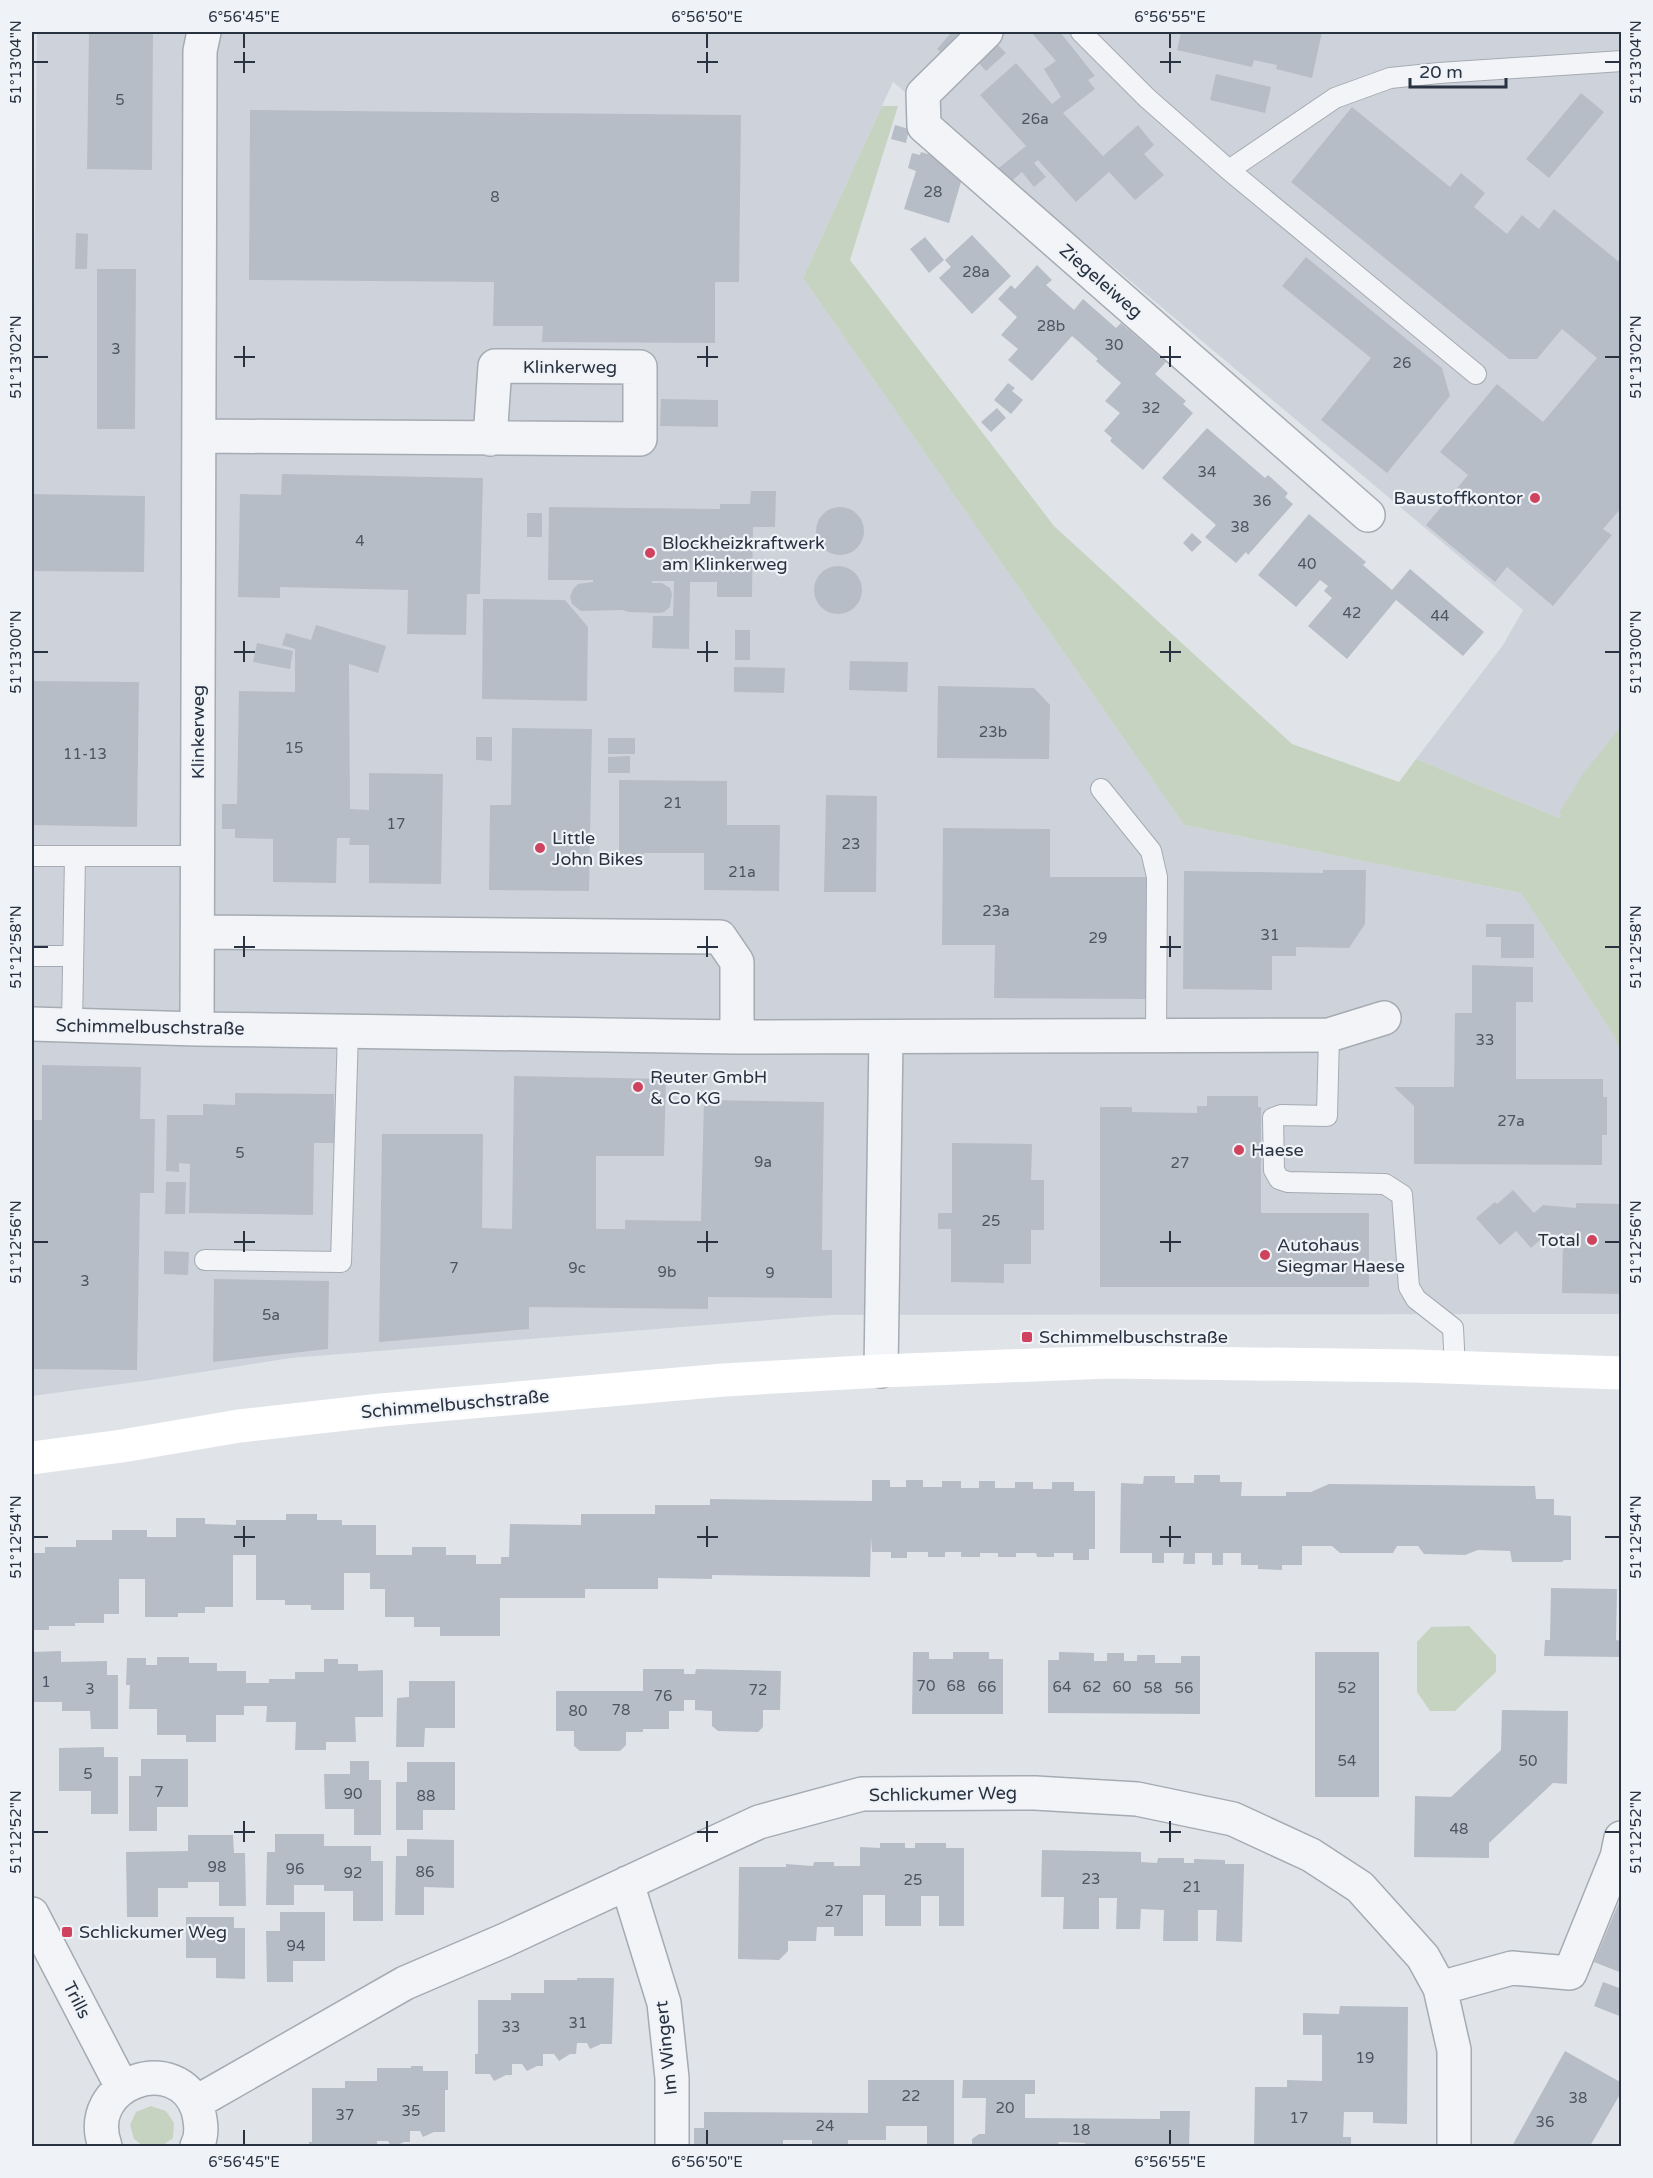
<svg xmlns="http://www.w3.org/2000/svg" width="1653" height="2178" viewBox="0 0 1653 2178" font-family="'Varela Round',sans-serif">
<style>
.built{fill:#ced3db}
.green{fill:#c6d3c1}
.building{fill:#b7bdc6}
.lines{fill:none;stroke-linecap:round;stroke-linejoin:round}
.lane-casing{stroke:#a5abb3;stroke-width:22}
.street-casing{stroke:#a5abb3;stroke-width:36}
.lane{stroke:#f3f4f7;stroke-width:20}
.street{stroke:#f3f4f7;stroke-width:33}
.secondary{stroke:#fff;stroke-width:33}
.ticks{fill:none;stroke:#283241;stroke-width:2}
.poi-dot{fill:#d0435f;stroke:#eff3f7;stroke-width:2}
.labels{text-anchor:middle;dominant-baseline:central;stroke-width:4.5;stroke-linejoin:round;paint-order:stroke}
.number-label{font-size:15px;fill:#4c5562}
.street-label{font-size:18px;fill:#283241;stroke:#eff3f7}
.poi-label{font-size:18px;fill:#283241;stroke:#eff3f7;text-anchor:start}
.neatline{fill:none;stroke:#283241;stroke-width:2}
.ticks-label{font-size:15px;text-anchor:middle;fill:#283241}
</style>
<rect width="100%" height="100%" fill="#e0e4e9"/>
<!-- built -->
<path class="built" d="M37 32H1621V742L1559 818 1416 759 1503 645 1523 610 893 82 803 278 1184 825 1521 893 1614 1036 1621 1054V1314L832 1315 291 1358 151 1380 32 1396V486Z"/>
<!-- green -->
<path class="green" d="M882 106H898L850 260 1054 526 1292 744 1399 782 1416 759 1559 818 1561 816 1559 813 1583 774 1621 726V1054L1614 1036 1521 893 1184 825 803 278Z
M1469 1626 1496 1655V1672L1455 1711H1430L1417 1692V1642L1431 1627Z
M151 2106 166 2111 174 2123 173 2138 162 2146H143L134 2139 130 2125 136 2112Z"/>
<!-- building -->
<path class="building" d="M89 32H153L152 170 87 169Z
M947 32H979L951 62 937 49 950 34Z
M1031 32H1060L1095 76 1088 80 1095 89 1063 113 1103 156 1138 125 1154 145 1144 154 1164 175 1135 200 1109 172 1076 202 1038 160 1034 163 1046 177 1034 187 1022 172 1007 185 995 171 1026 146 980 95 1016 63 1052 104 1061 97 1044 69 1056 61Z
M1181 32H1322L1312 78 1276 69 1277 65 1254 60 1252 67 1177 50Z
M994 41 1006 53 986 71 975 59Z
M1216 74 1271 87 1265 113 1210 100Z
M1581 93 1604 112 1549 178 1526 159Z
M1352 107 1450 187 1461 173 1485 193 1474 207 1507 234 1522 215 1539 229 1554 209 1618 261 1622 257V507L1603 529 1612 535 1553 606 1507 567 1495 582 1426 525 1468 475 1440 452 1497 384 1543 422 1597 358 1562 329 1537 359H1509L1291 182Z
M250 110 741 115 739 282H715V343L542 342 543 326H493L494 282 249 280Z
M895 125 909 129 906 143 891 139Z
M921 152 950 160 947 170 963 175 949 223 904 209 916 171 908 168 912 153 920 155Z
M76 233 88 234 87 269H75Z
M972 235 1011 276 972 314 939 278 951 267 945 260Z
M925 237 944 260 929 273 910 249Z
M1306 257 1442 368 1450 396 1387 473 1321 420 1371 358 1282 286Z
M1037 265 1052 280 1046 285 1074 310 1083 299 1116 328 1121 323 1166 362 1155 374 1186 401 1183 404 1193 413 1143 470 1110 441 1112 438 1104 431 1120 413 1105 401 1121 383 1096 361 1098 359 1078 341 1072 336 1032 381 1008 360 1018 349 1001 335 1017 317 998 299 1011 285 1015 289Z
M97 269H136L135 429H97Z
M1008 383 1015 388 1012 391 1023 400 1011 414 994 400Z
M661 399 718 400V427L660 426Z
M997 408 1006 418 991 432 981 422Z
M1207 428 1265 478 1268 475 1288 493 1285 497 1293 504 1248 555 1246 552 1236 563 1205 537 1216 525 1162 478Z
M282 474 483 478 480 594H467L466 635 407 634 408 590 280 587V598L238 597 240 494 281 495Z
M751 491H776L775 527H753L752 597H717V582H690L689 649 652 648 653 616H673L674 581H652V583H662L670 588 672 594 670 607 664 612 659 613 629 612 622 610 581 611 572 604 570 597 573 589 578 584 593 582V580H548L549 507 720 509V504H750Z
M32 494 145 496 144 572 32 571Z
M816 531a24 24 0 1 1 48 0a24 24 0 1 1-48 0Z
M527 513H542V537H527Z
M1309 514 1366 562 1363 565 1392 590 1410 569 1484 632 1463 656 1396 600 1347 659 1308 626 1332 598 1324 591 1328 586 1320 580 1296 607 1258 575Z
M1192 533 1202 542 1192 552 1183 543Z
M814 590a24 24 0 1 1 48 0a24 24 0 1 1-48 0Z
M483 599 565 600 588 627 587 701 482 699Z
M316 625 386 646 378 673 349 664 350 809 369 810V773L443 774 441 884 369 883V845H349L350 838H337L336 883 273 882V839L235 838V829H222V804H237L239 691 295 692V649L282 645 286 633 311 640Z
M735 630H750V660H735Z
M257 643 293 651 290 669 253 662Z
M850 661 908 662 907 692 849 690Z
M734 667 785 668 784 693 734 692Z
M32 681 139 682 137 827 32 825Z
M938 686 1034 688 1050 705 1049 759 937 758Z
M512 728 592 729 589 891 489 890 490 805H511Z
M476 737H492V761L476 760Z
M608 738H635V754H608Z
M630 756V773H608V757Z
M619 780 727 781V825H780L779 891 704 890V853H644V866L619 865Z
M826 795 877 796 876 892H824Z
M943 828 1050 829V877H1147L1146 999 994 998 995 945H942Z
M1323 870H1366L1365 924 1349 948 1296 947V956H1272V990L1183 989 1184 871 1323 873Z
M1486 924H1534V958H1501V937H1486Z
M1472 965 1533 967V1002H1516V1079H1603V1097H1607V1135H1602V1165L1414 1164V1106L1394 1087H1454L1455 1013H1472Z
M42 1065 141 1067 140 1119H155L154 1193H140L137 1370 32 1369V1120H42Z
M514 1076 666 1079 664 1156H596V1229H625V1220L701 1221 704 1100 824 1102 822 1250H832V1298L708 1297V1309L529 1307V1329L379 1342 382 1134H483L482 1228 512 1229Z
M235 1093 334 1094V1143H314L313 1215 189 1213 190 1164 179 1163V1172L166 1171 167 1115H203V1104L235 1105Z
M1207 1096H1258V1107H1261V1213H1369V1287H1100V1107H1132V1112L1197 1113V1106H1207Z
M952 1143 1032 1144 1031 1180H1044V1230H1031V1264H1004V1283L951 1282V1229H938V1213H952Z
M166 1182H186L185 1214H165Z
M1513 1190 1534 1213 1543 1205 1576 1208V1203L1622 1204V1294L1562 1293 1563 1235 1547 1234 1531 1248 1516 1231 1500 1245 1476 1218 1495 1202 1497 1204Z
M164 1251 189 1252 188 1275 164 1274Z
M214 1279 329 1281 328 1349 213 1362Z
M1194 1475H1220V1482H1242L1241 1496H1286V1492H1311L1329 1484 1535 1486 1536 1499H1554V1515L1571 1516V1560H1564L1562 1562H1512L1510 1551 1478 1550 1465 1555 1424 1554 1418 1546H1397L1393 1553H1340L1332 1546H1302V1565H1282V1570L1258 1569V1565H1241V1553H1223V1565H1212V1553H1195V1564H1183L1184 1553H1164V1563H1152V1553H1120L1121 1483 1143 1484 1144 1476H1175V1483H1194Z
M872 1480H890V1487H906V1480H923V1487H942V1481H961V1488H979V1481H995V1488H1015V1482H1033V1489H1052V1482H1074V1491H1095V1549H1089V1560H1073V1553H1054V1557H1037L1036 1553H1016V1557H998V1553H980V1557H961V1552H945V1557H928V1552H907V1558H891V1552H872L871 1537 870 1577 712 1575V1579L658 1578V1589H585V1598H500V1636H440V1627H414V1617H385V1589H370V1573H344V1610H311V1605H285V1600H256V1555H233V1607H205V1613H178V1617H145V1579H119V1614H104V1623H75V1626H49V1630H32V1553H45V1547H76V1540H112V1530H147V1537H176V1518H205V1524L236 1525V1520H286V1514H317V1520H342V1525H376V1555H412V1547H446V1555H476V1564H501V1557H509L510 1524 581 1525V1514H655V1505H710V1499L872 1501Z
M1551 1588 1617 1589 1616 1640 1621 1641 1620 1657 1544 1656 1545 1640H1550Z
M61 1651V1662L107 1661V1675H118V1729H91L90 1711H62V1702H32V1652Z
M913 1652H929V1659H953V1652H989V1659H1003V1714H912Z
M1059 1652 1094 1653V1661H1107V1653H1124V1661H1137V1655H1155V1663H1181V1656H1200V1714L1048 1713V1660H1059Z
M1315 1652H1379V1797H1315Z
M157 1657H189V1663H217V1671H246V1683H269V1679H295V1672H324V1659H338V1664H358V1671L383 1670V1717H355L356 1742H326V1750H295L296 1722H266L267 1706H244V1715H216V1742H186V1735H157V1709H129L130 1685H126L127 1658H146V1665H157Z
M643 1669H684V1674H695L696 1669 781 1671 780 1710H763V1727L758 1732 718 1731 712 1726V1711L695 1710V1700H684V1711H669V1729H643V1732H626V1745L620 1751H580L574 1746V1731H556V1691H643Z
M409 1681H455V1728H425L424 1747H396L397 1698 409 1697Z
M1502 1710 1568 1711 1567 1784 1553 1783 1489 1843V1858L1414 1857 1415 1796 1451 1797 1501 1750Z
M104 1747V1757H118V1814H91V1791H59V1748Z
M141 1759H188V1807H157V1831H129V1776H141Z
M350 1761H369V1780H381V1835H354V1809H325L324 1774H350Z
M407 1762H455V1810H423V1830H396V1782H407Z
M275 1834H324V1846H371V1861H383V1921H353V1891H324V1885H294V1905H266L267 1852H275Z
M188 1835H233L234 1853H245L246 1906H219V1882H188V1888H158V1917H127L126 1852 188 1851Z
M407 1839 454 1840V1888L424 1887V1915H395L396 1856H407Z
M880 1843H905V1848H915V1843H946V1848H964V1926H939V1896H921V1926H885V1895H863V1936H834V1927H817L816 1941H788V1951L779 1960 738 1959 739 1867H786V1864L813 1866 814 1862H834V1866H860V1847L880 1848Z
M1042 1850 1141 1852V1862L1157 1863 1158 1858H1184V1863H1194V1859L1225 1860V1864H1244L1242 1942 1216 1941 1217 1910H1198V1941H1163L1164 1910 1141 1909 1140 1929H1116L1117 1898H1099V1929H1063L1064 1897H1041Z
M1622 1895V1973L1594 1962Z
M280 1912H325V1961H293V1982H267L266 1931H280Z
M186 1917H234V1928H245V1979L216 1978V1958H186Z
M577 1978H614L612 2044H601L590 2049 587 2043H577L576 2054H570L559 2061 554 2054H543V2066H537L527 2071 522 2064H512V2075H506L494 2081 490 2074H475V2054H478V2000H511V1993H544V1980H577Z
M1603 1982 1622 1989V2017L1594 2006Z
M1340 2006 1408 2007 1407 2124 1373 2123V2112H1344L1343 2137H1351V2146H1254L1255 2087H1287V2080L1322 2081V2035H1303V2013L1339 2014Z
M1565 2051 1622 2083V2091L1590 2146H1512Z
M411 2066H423V2071H448V2090H445V2132H434L423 2137 420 2131H410V2142H404L396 2146H391L388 2141H377V2146H309V2142H312V2088H345V2081H377V2068H411Z
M868 2080H954V2144H927V2126H886V2140H848V2146H812V2140H783V2146H694V2128H704V2112L868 2113Z
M963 2080H1035V2094H1025V2118L1160 2119V2111H1190L1189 2146H1085V2143L1059 2142 1057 2146H972V2139L979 2134H985L986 2098H962Z"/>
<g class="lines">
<!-- lane casing -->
<g class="lane-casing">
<path id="lane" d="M1081 32 1147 98 1229 170 1335 98 1390 78 1439 73 1622 61
M1229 170 1476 374
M1101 789 1151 851 1157 877 1156 1036
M32 856H197
M32 956H73
M72 1025 75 857
M1329 1035 1327 1116 1281 1115 1273 1118 1274 1170 1279 1179 1288 1182 1385 1184 1402 1195 1409 1287 1416 1299 1453 1328 1455 1368
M205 1260 341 1262 348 1031"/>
</g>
<!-- street casing -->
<g class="street-casing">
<path id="street" d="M986 32 923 94 924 126 1368 515
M199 436 640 439V367L495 366 490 439
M198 932 720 937 737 962V1037
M32 1024 197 1029 737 1037 1329 1035 1384 1018
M197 1029 200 51 204 32
M881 1371 886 1038
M627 1883 664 2003 672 2078V2146
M32 1914 122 2087
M1440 1988 1512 1968 1570 1973 1617 1857 1621 1838
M195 2103 405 1983 503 1941 759 1822 862 1794 1035 1793 1137 1799 1233 1819 1311 1855 1360 1887 1423 1957 1440 1988 1454 2050V2146
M105 2146C82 2082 178 2050 198 2110 201 2122 203 2135 197 2146"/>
</g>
<!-- lane -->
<use href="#lane" class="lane"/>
<!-- street -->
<use href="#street" class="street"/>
<!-- secondary -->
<path class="secondary" d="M32 1458 122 1446 239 1426 381 1410 724 1380 881 1371 1108 1362 1414 1366 1622 1373"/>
</g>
<!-- ticks -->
<path class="ticks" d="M244 33V48M707 33V48M1170 33V48M244 52V73M707 52V73M1170 52V73M33 62H48M234 62H255M697 62H718M1160 62H1181M1605 62H1620M244 346V367M707 346V367M1170 346V367M33 357H48M234 357H255M697 357H718M1160 357H1181M1605 357H1620M244 641V662M707 641V662M1170 641V662M33 652H48M234 652H255M697 652H718M1160 652H1181M1605 652H1620M244 936V957M707 936V957M1170 936V957M33 947H48M234 947H255M697 947H718M1160 947H1181M1605 947H1620M244 1231V1252M707 1231V1252M1170 1231V1252M33 1242H48M234 1242H255M697 1242H718M1160 1242H1181M1605 1242H1620M244 1526V1547M707 1526V1547M1170 1526V1547M33 1537H48M234 1537H255M697 1537H718M1160 1537H1181M1605 1537H1620M244 1821V1842M707 1821V1842M1170 1821V1842M33 1832H48M234 1832H255M697 1832H718M1160 1832H1181M1605 1832H1620M244 2130V2145M707 2130V2145M1170 2130V2145"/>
<!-- markers -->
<g class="poi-dot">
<circle cx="1535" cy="498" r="6"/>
<circle cx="650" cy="553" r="6"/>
<circle cx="540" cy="848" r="6"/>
<circle cx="638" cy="1087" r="6"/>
<circle cx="1239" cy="1150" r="6"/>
<circle cx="1592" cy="1240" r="6"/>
<circle cx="1265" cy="1255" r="6"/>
<rect x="1021" y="1331" width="12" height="12" rx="3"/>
<rect x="61" y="1926" width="12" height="12" rx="3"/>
</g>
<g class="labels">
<!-- number labels -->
<g class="number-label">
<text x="120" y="100">5</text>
<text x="1035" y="119">26a</text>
<text x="933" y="192">28</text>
<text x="495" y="197">8</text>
<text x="976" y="272">28a</text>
<text x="1051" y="326">28b</text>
<text x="1114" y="345">30</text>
<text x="116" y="349">3</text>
<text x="1402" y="363">26</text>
<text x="1151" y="408">32</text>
<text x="1207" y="472">34</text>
<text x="1262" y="501">36</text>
<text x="1240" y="527">38</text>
<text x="360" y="541">4</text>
<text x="1307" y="564">40</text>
<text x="1352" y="613">42</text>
<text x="1440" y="616">44</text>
<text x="993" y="732">23b</text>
<text x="294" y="748">15</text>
<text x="85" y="754">11-13</text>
<text x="673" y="803">21</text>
<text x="396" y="824">17</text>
<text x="851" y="844">23</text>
<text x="742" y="872">21a</text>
<text x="996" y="911">23a</text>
<text x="1270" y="935">31</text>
<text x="1098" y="938">29</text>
<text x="1485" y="1040">33</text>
<text x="1511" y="1121">27a</text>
<text x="240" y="1153">5</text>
<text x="763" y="1162">9a</text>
<text x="1180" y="1163">27</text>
<text x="991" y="1221">25</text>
<text x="454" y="1268">7</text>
<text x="577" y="1268">9c</text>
<text x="667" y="1272">9b</text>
<text x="770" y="1273">9</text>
<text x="85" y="1281">3</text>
<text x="271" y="1315">5a</text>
<text x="46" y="1682">1</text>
<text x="926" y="1686">70</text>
<text x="956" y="1686">68</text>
<text x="987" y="1687">66</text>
<text x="1062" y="1687">64</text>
<text x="1092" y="1687">62</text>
<text x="1122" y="1687">60</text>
<text x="1153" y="1688">58</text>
<text x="1184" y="1688">56</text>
<text x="1347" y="1688">52</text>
<text x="90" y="1689">3</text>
<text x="758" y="1690">72</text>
<text x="663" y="1696">76</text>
<text x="621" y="1710">78</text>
<text x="578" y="1711">80</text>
<text x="1347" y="1761">54</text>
<text x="1528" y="1761">50</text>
<text x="88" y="1774">5</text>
<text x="159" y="1792">7</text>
<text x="353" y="1794">90</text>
<text x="426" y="1796">88</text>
<text x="1459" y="1829">48</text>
<text x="217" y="1867">98</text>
<text x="295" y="1869">96</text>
<text x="425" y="1872">86</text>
<text x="353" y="1873">92</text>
<text x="1091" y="1879">23</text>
<text x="913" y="1880">25</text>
<text x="1192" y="1887">21</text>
<text x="834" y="1911">27</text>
<text x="296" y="1946">94</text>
<text x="578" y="2023">31</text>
<text x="511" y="2027">33</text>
<text x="1365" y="2058">19</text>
<text x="911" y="2096">22</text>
<text x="1578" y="2098">38</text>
<text x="1005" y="2108">20</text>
<text x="411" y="2111">35</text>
<text x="345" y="2115">37</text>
<text x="1299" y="2118">17</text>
<text x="1545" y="2122">36</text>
<text x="825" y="2126">24</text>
<text x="1081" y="2130">18</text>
</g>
<!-- street labels -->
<g class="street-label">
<text transform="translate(1101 281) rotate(41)">Ziegeleiweg</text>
<text x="570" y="367">Klinkerweg</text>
<text transform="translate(198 732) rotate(-90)">Klinkerweg</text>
<text transform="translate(150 1027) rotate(1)">Schimmelbuschstraße</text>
<text transform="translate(455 1404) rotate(-5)">Schimmelbuschstraße</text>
<text transform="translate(943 1794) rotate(-1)">Schlickumer Weg</text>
<text transform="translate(77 2000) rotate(63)">Trills</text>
<text transform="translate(666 2048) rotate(-96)">Im Wingert</text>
</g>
<!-- poi labels -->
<g class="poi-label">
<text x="1523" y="498" text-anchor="end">Baustoffkontor</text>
<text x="662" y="543">Blockheizkraftwerk<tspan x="662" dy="21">am Klinkerweg</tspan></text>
<text x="552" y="838">Little<tspan x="552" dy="21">John Bikes</tspan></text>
<text x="650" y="1077">Reuter GmbH<tspan x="650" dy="21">&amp; Co KG</tspan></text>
<text x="1251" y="1150">Haese</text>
<text x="1580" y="1240" text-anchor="end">Total</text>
<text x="1277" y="1245">Autohaus<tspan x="1277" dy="21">Siegmar Haese</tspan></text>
<text x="1039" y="1337">Schimmelbuschstraße</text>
<text x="79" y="1932">Schlickumer Weg</text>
</g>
</g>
<!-- border -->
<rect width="1653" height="2178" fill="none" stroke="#eff3f7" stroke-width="66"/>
<!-- scale -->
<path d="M1410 78v9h96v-9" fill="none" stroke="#283241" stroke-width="3"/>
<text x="1419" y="78" font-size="18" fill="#283241" stroke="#eff3f7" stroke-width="4.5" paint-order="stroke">20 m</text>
<rect x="33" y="33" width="1587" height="2112" class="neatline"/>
<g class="ticks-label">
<text x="244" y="22">6°56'45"E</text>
<text x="707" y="22">6°56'50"E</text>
<text x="1170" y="22">6°56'55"E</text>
<text transform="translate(16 62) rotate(-90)" y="5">51°13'04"N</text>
<text transform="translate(1636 62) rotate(-90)" y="5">51°13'04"N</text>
<text transform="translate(16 357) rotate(-90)" y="5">51°13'02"N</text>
<text transform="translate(1636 357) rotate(-90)" y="5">51°13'02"N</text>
<text transform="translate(16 652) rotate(-90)" y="5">51°13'00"N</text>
<text transform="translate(1636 652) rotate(-90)" y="5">51°13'00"N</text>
<text transform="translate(16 947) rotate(-90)" y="5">51°12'58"N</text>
<text transform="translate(1636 947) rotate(-90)" y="5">51°12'58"N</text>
<text transform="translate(16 1242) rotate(-90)" y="5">51°12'56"N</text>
<text transform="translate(1636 1242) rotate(-90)" y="5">51°12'56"N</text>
<text transform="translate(16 1537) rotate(-90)" y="5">51°12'54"N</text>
<text transform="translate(1636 1537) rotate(-90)" y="5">51°12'54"N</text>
<text transform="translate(16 1832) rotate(-90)" y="5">51°12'52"N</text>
<text transform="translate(1636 1832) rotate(-90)" y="5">51°12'52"N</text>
<text x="244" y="2167">6°56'45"E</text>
<text x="707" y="2167">6°56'50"E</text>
<text x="1170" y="2167">6°56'55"E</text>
</g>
</svg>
